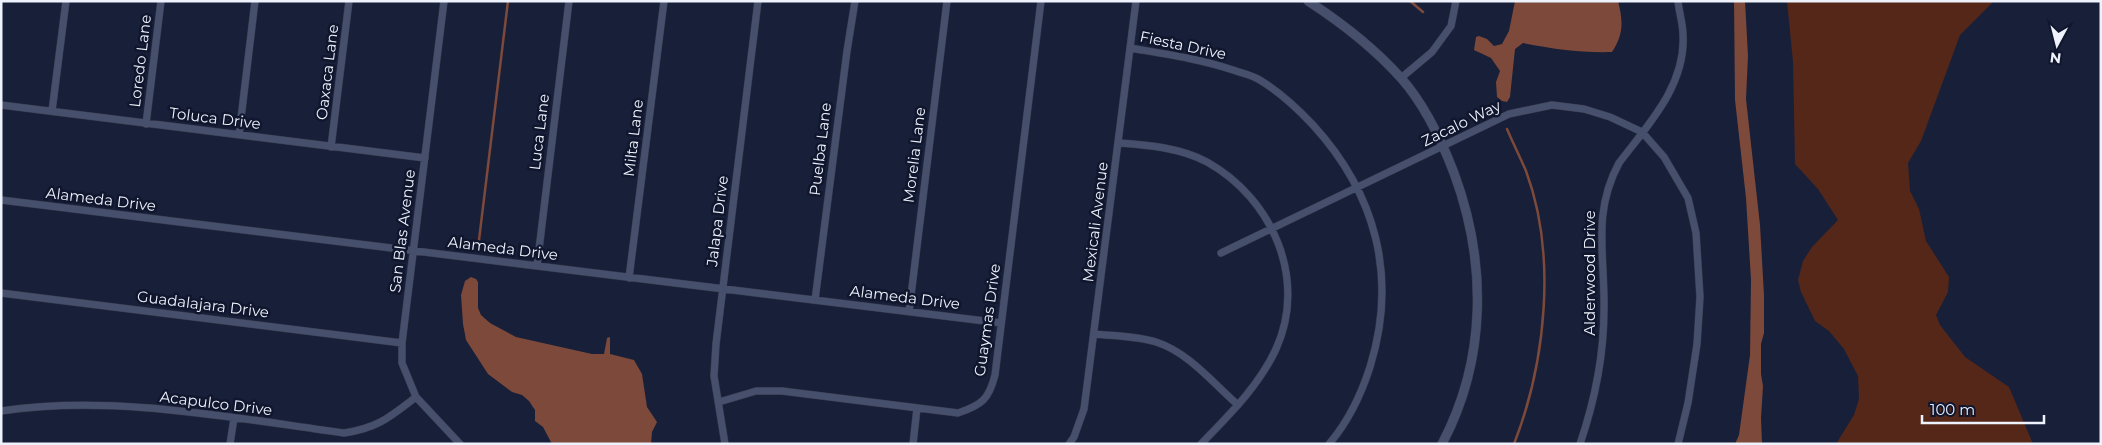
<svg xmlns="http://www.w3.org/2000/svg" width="2102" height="445" viewBox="0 0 2102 445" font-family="Montserrat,sans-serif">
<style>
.green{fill:#552719}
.water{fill:#7c493a}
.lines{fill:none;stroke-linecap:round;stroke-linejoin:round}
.stream{stroke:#7c493a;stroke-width:2.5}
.minor-casing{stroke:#33374a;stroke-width:8}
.tertiary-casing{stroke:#33374a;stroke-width:10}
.minor{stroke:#464f6b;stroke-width:7}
.tertiary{stroke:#464f6b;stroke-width:9}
.labels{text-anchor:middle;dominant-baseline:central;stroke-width:5;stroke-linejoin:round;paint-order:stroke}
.street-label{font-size:15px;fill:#eef2fc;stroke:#0f162d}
</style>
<rect width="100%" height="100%" fill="#181f38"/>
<!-- green -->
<path class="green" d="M1787 1H1994L1960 35 1921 141 1908 163 1910 191 1919 209 1926 241 1949 277 1948 292 1936 315 1940 325 1965 357 2009 387 2033 444H1836L1854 415 1859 399 1858 376 1844 349 1829 331 1815 321 1801 292 1798 280 1803 261 1812 247 1838 220 1818 189 1795 164 1793 62Z"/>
<!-- water -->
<path class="water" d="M1515 1H1618C1623 21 1624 34 1612 52 1582 53 1553 49 1523 43L1515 49 1510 97 1507 102 1502 101 1497 97 1496 82 1500 71 1491 58 1474 50 1476 37 1479 36 1487 39 1494 46 1502 44 1509 31Z
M1734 1H1745L1748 56 1746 99 1760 225 1764 295V333L1761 344V374L1763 386 1761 418 1762 444H1735L1739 435 1750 355 1751 280 1746 198 1735 100Z
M471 277 476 279 478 282V308L481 315 490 323 516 337 592 354H604L607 338 610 337V354L634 360 642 374 647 407 657 422 652 432 651 444H552L543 427 535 421V410L529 401 522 395 512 392 488 374 466 340 463 324 461 295 465 281Z"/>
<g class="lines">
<!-- stream -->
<path class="stream" d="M1410 1 1423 12
M1507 129C1513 143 1520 157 1526 171 1557 254 1546 362 1514 444
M479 240 508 1"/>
<!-- minor casing -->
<g class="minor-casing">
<path id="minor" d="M444 1 402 343V363L416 397 460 444
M1130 48C1165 54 1200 59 1233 70 1241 73 1251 75 1258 79 1279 91 1297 108 1313 125 1376 194 1398 277 1370 367 1361 395 1348 422 1329 444
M1401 78 1432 52 1451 26 1456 1
M1 105 425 158
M52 111 66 1
M146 124 161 1
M239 135 255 1
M1119 143C1149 145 1181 148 1207 162 1272 198 1308 279 1276 349 1259 386 1229 415 1201 444
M331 147 349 1
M1 200 1001 323
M1221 253 1509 114 1552 105 1584 109 1610 117 1642 132 1664 157 1688 198 1696 233 1700 297 1697 344 1688 403 1678 444
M537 266 569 1
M629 278 664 1
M1 293 402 343
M815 300 847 51 855 1
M909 312 947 1
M1094 334C1114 336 1136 336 1156 342 1188 352 1213 383 1238 405
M719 402 756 391H782L958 413C982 405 989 399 995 375L1041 1
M1 411C111 394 234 418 344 433 378 428 390 417 416 397
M230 444 234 418
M725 444 714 376 716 344 758 1
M913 444 917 408
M1069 444 1074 437 1084 409 1136 1
M1580 444C1595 400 1604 355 1604 309 1605 255 1592 213 1619 163 1647 126 1686 86 1683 35 1683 24 1679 12 1678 1"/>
</g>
<!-- tertiary casing -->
<g class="tertiary-casing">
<path id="tertiary" d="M1308 1C1342 23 1374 48 1401 78 1425 105 1441 139 1454 173 1487 262 1487 359 1442 444"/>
</g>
<!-- minor -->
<use href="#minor" class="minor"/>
<!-- tertiary -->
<use href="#tertiary" class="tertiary"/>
</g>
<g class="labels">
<!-- street labels -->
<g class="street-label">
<text transform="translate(1183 45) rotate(12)">Fiesta Drive</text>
<text transform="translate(140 61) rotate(-83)">Loredo Lane</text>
<text transform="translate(327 72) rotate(-83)">Oaxaca Lane</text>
<text transform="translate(215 118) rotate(7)">Toluca Drive</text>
<text transform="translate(1461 123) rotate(-26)">Zacalo Way</text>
<text transform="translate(539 132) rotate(-83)">Luca Lane</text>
<text transform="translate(633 138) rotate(-83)">Milta Lane</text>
<text transform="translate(820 149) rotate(-83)">Puelba Lane</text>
<text transform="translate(914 155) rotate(-83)">Morelia Lane</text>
<text transform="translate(101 199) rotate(7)">Alameda Drive</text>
<text transform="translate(717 221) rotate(-83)">Jalapa Drive</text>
<text transform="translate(1095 222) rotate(-83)">Mexicali Avenue</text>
<text transform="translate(402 231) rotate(-83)">San Blas Avenue</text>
<text transform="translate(503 248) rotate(7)">Alameda Drive</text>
<text transform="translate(1589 273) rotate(-90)">Alderwood Drive</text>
<text transform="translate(905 297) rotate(7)">Alameda Drive</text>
<text transform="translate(203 304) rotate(7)">Guadalajara Drive</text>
<text transform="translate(987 320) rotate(-82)">Guaymas Drive</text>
<text transform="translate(216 403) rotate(7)">Acapulco Drive</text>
</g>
</g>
<!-- border -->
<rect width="2102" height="445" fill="none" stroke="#eef2fc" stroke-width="5"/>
<!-- north arrow -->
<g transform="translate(2057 45) rotate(187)" stroke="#0f162d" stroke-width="4" paint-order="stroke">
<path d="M0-4L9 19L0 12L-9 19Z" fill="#eef2fc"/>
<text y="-8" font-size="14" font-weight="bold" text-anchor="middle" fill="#eef2fc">N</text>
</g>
<!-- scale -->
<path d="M1922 415v8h122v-8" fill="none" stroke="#eef2fc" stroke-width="2.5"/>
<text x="1930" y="415" font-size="15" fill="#eef2fc" stroke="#0f162d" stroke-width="4" paint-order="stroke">100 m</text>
</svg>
